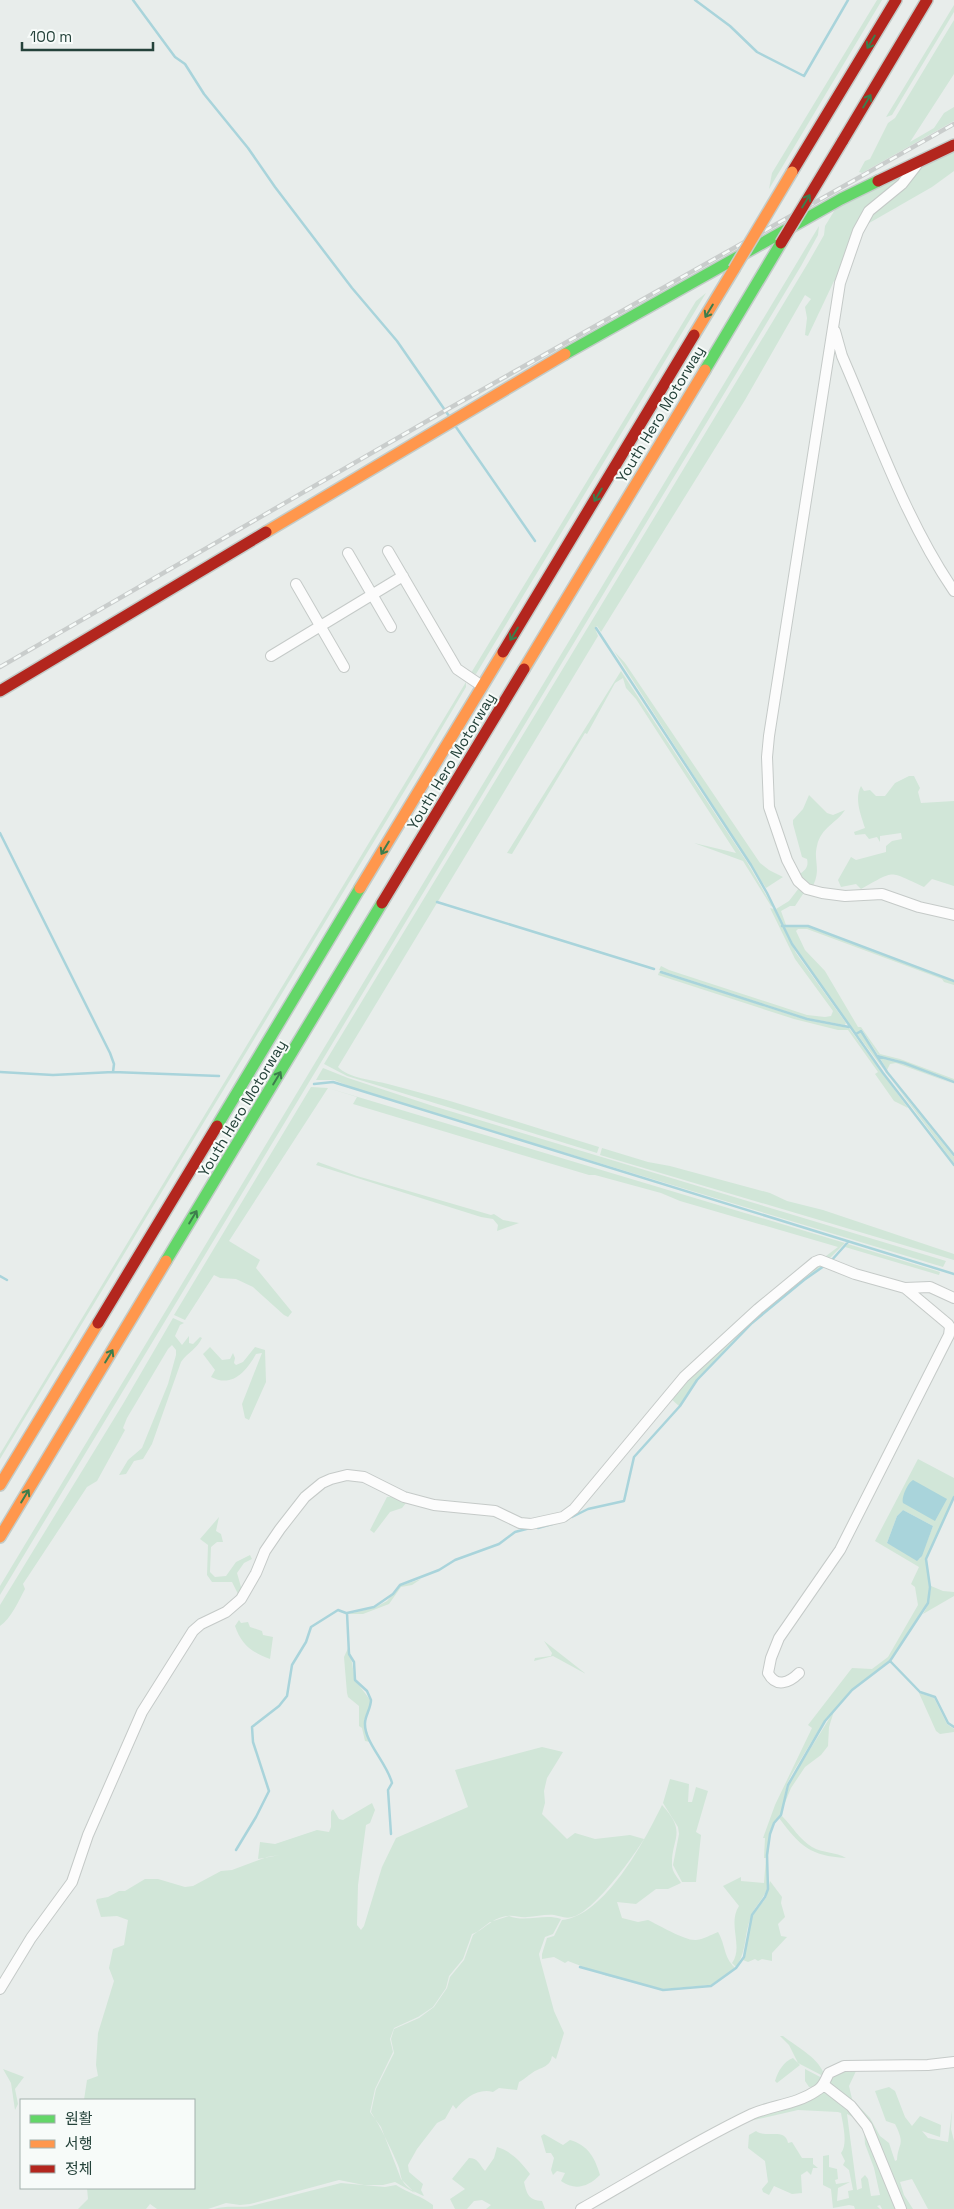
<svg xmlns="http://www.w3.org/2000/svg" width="954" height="2209" viewBox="0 0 954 2209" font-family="'Space Grotesk','Noto Sans KR',sans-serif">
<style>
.green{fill:#d1e6d8;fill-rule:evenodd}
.water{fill:#a9d4db}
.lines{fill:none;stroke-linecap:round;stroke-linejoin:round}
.stream{stroke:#a9d4db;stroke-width:2.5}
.street-casing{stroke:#c5cac8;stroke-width:12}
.fast-casing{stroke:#c3ccc9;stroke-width:14}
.slow-casing{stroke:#c3ccc9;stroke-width:14}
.jam-casing{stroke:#c3ccc9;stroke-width:14}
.street{stroke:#fcfcfc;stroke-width:10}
.fast{stroke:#63d668;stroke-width:11}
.slow{stroke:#ff974d;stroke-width:11}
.jam{stroke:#b3261e;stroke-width:11}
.rail-casing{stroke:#c9cdcc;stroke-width:4.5}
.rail{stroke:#f7fbf9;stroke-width:2.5;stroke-dasharray:8;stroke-linecap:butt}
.slow-bridge-casing{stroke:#c3ccc9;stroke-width:14;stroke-linecap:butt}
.jam-bridge-casing{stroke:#c3ccc9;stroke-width:14;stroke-linecap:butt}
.slow-bridge{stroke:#ff974d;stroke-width:11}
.jam-bridge{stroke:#b3261e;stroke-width:11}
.oneway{stroke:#3d7d4c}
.labels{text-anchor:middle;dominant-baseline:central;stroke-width:4;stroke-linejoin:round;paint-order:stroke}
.street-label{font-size:15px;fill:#24423a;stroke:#f7fbf9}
</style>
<rect width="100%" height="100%" fill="#e8edeb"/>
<!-- green -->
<path class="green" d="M877 0H882L769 189 772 173Z
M954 5V12L892 115 886 117Z
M954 20V74L910 142 934 128 944 113 954 107V121L862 173 859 172 865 161 870 159 888 123 895 118Z
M954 152V171L932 187 864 226 871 214 924 165Z
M905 174 899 182 880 197 837 281H834L808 336 805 335 807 318 805 307 811 299 805 295 745 400 601 632 597 626 595 628 598 636 338 1067C348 1078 373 1080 388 1084 459 1102 529 1126 599 1147L597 1153 347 1076 324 1064 808 263 824 235 825 226 836 208Z
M819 226 818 235 801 266 0 1595V1586Z
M706 293 476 674 471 673 696 301Z
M614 651 625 663 760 863 769 870 783 877 766 888Z
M621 671 747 862 773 907 771 906 743 861 694 843 736 853 636 699 626 688 623 678 615 683 587 734 585 733 512 854 507 853Z
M466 682V687L413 777 0 1459V1454Z
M909 776H914L920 788 918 792 921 803 954 801V886L932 879 924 887C887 870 896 870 861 889L856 884 841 887 838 880 851 857 856 860 886 852V846L892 841 902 839 901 833 880 836V842L877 837 869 839 865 834 855 835 854 832 865 828C861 815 854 799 861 786L864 791 870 790 876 796H885L895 783Z
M809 795 827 813 833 815 845 810C837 823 821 827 817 846 813 861 822 869 812 888L798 875C805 871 809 867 807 859L802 857 793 824V820L803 809Z
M799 888 884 898H823L803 894 795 906H790L781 911 786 925H784L776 909 789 901Z
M770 908 774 909 796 953 846 1023 845 1025 807 1018 659 970 661 966 669 970 807 1015 825 1017 831 1016 833 1011 795 959Z
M784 926 808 927 954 982V985L944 982 942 979 807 929H798L796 931 805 950 825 971 858 1027H861L880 1054 900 1059 954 1079V1081L897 1060 878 1055 862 1030 856 1033 850 1026 793 944Z
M659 972 807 1020 849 1028 908 1108 894 1101 875 1074 878 1072 848 1030H838L794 1019 658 975Z
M861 1032 886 1073 954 1157V1163L857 1034Z
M880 1058 905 1064 954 1084 896 1063 890 1064 887 1070Z
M323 1068 348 1078 433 1106 946 1261 943 1267 361 1091 334 1080H316Z
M311 1087 328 1088 845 1243 827 1261 822 1259 838 1247 680 1201 661 1193 595 1175H589L353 1104 357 1097 328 1088 229 1241 260 1260 256 1268 292 1312 288 1317 284 1315 253 1287 236 1279 220 1278 214 1275 185 1320 174 1315Z
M602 1148 648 1162 670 1166 770 1193 787 1201 823 1210 954 1254V1260L600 1155Z
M318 1162 357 1176 491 1215 494 1214 503 1220 519 1223 497 1231 498 1225 493 1219 481 1217 316 1165Z
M848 1244 940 1272 939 1275 845 1247Z
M815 1263 824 1265 803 1279 733 1341 697 1380 679 1406 669 1397Z
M173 1318 184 1323 180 1325 175 1336 182 1345 189 1336V1343L193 1344 200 1337 202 1338C197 1349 188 1352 181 1362L152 1444 143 1459 134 1461 126 1474 119 1475 128 1460 142 1448 168 1384 176 1355V1350L172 1345 168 1349 127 1418 123 1428 125 1430 97 1481 87 1487 23 1584 25 1589C19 1600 11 1619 0 1626V1605L123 1404Z
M210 1347 222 1360 230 1359 233 1353 235 1358 234 1363 236 1365 243 1362 255 1347 265 1350 266 1382 249 1420 245 1418 242 1404 262 1353 256 1354C246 1372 232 1388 211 1377L215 1370 203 1354Z
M918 1459 954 1478V1496L926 1559 929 1586 928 1603 890 1660 852 1690 824 1721 792 1774 787 1784 781 1815 773 1823 769 1834 767 1889C763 1900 754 1907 751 1917 744 1934 747 1952 736 1967L732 1963C744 1947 727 1924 739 1906L723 1886 741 1877V1881L764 1883 766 1858H764L765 1838H763L775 1805 812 1728 808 1725 852 1668 872 1669 888 1657 918 1605 915 1587 911 1584 919 1567 875 1541ZM903 1510 933 1526 920 1559 887 1543 897 1516Z
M397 1496 404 1499 406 1503 402 1508 390 1512 374 1533 370 1530 387 1497Z
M219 1517 216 1531 221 1534 223 1542H217L211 1547 210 1572 215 1577 226 1576 236 1562 250 1555 252 1559 244 1563 237 1573 243 1594 240 1598 232 1582H212L207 1575 208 1545 200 1539Z
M421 1579 412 1585 401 1587 389 1604 363 1614H348L374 1608 387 1601 400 1586Z
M931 1586 943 1591 954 1592V1596L923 1614 929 1603Z
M239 1620 241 1623 248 1622 250 1627 262 1631 263 1635 273 1637 270 1659C252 1653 241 1644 235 1626Z
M544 1641 586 1674 553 1656 534 1661 535 1658 551 1656 552 1653Z
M349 1646 355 1680 371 1701 368 1713 364 1720 370 1742 365 1741 362 1728 359 1726V1706L348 1697 347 1693 344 1657Z
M919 1693 934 1698 947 1724 954 1729V1732L940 1734 936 1731Z
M834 1711 829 1727 828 1746 821 1755 805 1767 791 1788 784 1805 789 1785 794 1775Z
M542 1747 563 1752 547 1778 544 1791 545 1803 542 1814 567 1839 575 1833 595 1839 630 1835 644 1839C633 1857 593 1913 572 1917 565 1919 560 1916 554 1915 545 1914 536 1917 527 1917 521 1918 514 1915 508 1916 492 1917 485 1930 472 1934L463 1959 449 1976 446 1988 433 2007 418 2017 394 2028 390 2039 393 2052 375 2089 370 2112 381 2127 401 2179 415 2193 395 2182 383 2185H364L339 2180 250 2204 240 2205 226 2203 208 2209H157L150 2204 146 2209H78L88 2199 87 2188H194V2100H84L87 2080 98 2076 96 2065 98 2033 114 1981 109 1968 113 1949 124 1945 128 1920 117 1916 101 1917 96 1901 97 1899 108 1897 119 1891H125L145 1879H158L185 1887 193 1886 221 1871 232 1870 267 1857 280 1855 258 1859 260 1842 275 1844 317 1830 329 1832 331 1827V1812L333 1809 339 1819 343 1820 372 1803 375 1810 370 1823 366 1825 358 1885 357 1925 361 1930 364 1926 382 1867 396 1838 468 1807 455 1770Z
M670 1779 689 1784 688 1802H692L696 1787 708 1791 696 1832 701 1835 696 1882H682L673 1865 679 1834 678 1827 663 1803Z
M662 1805C688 1833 671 1838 672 1865 672 1872 678 1878 681 1883L668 1889H656L636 1904 617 1902 622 1918 638 1922 648 1920C659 1925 685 1941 696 1940 705 1939 710 1935 718 1932 726 1946 723 1956 735 1968L711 1985 663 1989 607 1976 568 1961 565 1963 554 1957 542 1959V1954L547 1938 554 1936 562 1920C605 1916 645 1840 662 1805Z
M782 1816C792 1826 800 1840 812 1847 822 1853 836 1852 846 1858 810 1856 800 1846 779 1818Z
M770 1881 782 1897 781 1903 785 1917 778 1924 781 1936 787 1937 772 1953V1961L762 1959 758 1961 755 1959 748 1962 743 1960 752 1916 766 1898Z
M509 1916C526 1923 544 1913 561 1919L553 1934 545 1937 539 1954 540 1959 554 2011 564 2033 556 2059 552 2056C550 2068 540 2067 532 2073 527 2076 525 2079 519 2082L517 2090 499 2088 493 2092C478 2088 465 2098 456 2109L453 2105 445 2119 437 2123 417 2149 408 2165 409 2172 423 2184 421 2190 424 2196C416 2193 406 2188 402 2180 400 2175 400 2169 398 2165 390 2146 381 2128 371 2112L376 2089 394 2053 391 2039 394 2029 419 2018 434 2007 447 1988 450 1977 464 1960 473 1935 490 1922Z
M780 2036H783C798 2048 820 2058 825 2077L798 2063 789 2045Z
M793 2058 800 2065 777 2083 775 2081C778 2071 784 2061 793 2058Z
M886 2068 883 2071H856L849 2086 852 2099 870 2118 880 2136 889 2143 895 2161 897 2160C898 2142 906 2146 895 2124L886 2121 875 2091 889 2087 895 2091 905 2117 912 2126 920 2116 941 2125 940 2137 922 2131 928 2138 948 2142 952 2110 951 2129 954 2141V2209H928L912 2179 900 2182 904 2195 913 2209H902L870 2126 830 2086 829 2080 837 2071Z
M3 2069 24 2077 15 2089 18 2104 15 2110 11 2083Z
M805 2069 824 2079 821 2086 809 2087 805 2081Z
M824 2087 850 2107 866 2127 899 2209H882L880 2205 877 2206 880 2209H855L854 2206 849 2205 833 2208 831 2189 823 2185V2156L829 2155V2167L837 2169 838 2179 835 2180 836 2184 850 2182 838 2188 837 2201 849 2198 848 2191 853 2190 849 2170 843 2165 845 2161 841 2153C848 2144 843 2125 841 2113L838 2112 798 2110 745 2122 732 2130 720 2132 754 2114 809 2097ZM847 2114 853 2117 864 2131 865 2144 874 2168 880 2195 871 2196 868 2179 865 2175 861 2179 862 2188 857 2190Z
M756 2131C767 2139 785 2127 788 2143L792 2142 802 2158H813V2164L818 2168H813L811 2175 807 2171 801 2175 802 2193 792 2194 774 2186 769 2195 763 2192 762 2189 768 2182 765 2161 748 2148 749 2135Z
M544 2134 563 2145 570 2140C588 2145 595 2158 600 2175 588 2187 575 2191 561 2181L565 2173 557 2171 553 2175 551 2170 554 2158 551 2153H546L541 2136Z
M497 2147C511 2151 521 2162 530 2174L524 2182C527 2195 529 2200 542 2201L545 2209H486L491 2205 482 2200 474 2201 467 2209H455L450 2199 465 2189 452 2179 469 2158C478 2158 479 2164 485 2171L494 2158Z
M341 2183 385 2187 396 2185C408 2193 422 2196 433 2205V2209H214C227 2205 237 2208 251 2206Z"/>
<!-- water -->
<path class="water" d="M913 1480 947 1499 935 1521 903 1503C901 1499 907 1483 913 1480Z
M903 1510 933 1526 922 1556 917 1561 887 1543 897 1516Z"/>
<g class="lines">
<!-- stream -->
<path class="stream" d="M133 0 175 57 185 64 204 94 248 148 275 187 352 288 397 341 449 416
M695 0 730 26 757 52 804 76 848 0
M456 427 535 541
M596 628 751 865 767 893 792 944 883 1073 954 1165
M0 833 110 1053 114 1064 113 1072
M437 902 654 969
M782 926H808L954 981
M661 972 807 1019 849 1027
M856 1034 861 1031 887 1072 954 1155
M877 1056 904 1063 954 1082
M0 1072 53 1075 113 1072 219 1076
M314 1084 333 1082 954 1274
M831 1261 848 1242
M0 1276 7 1280
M572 1517 588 1509 624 1501 634 1457 680 1406 697 1380 752 1323 804 1280 824 1266
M538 1528 552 1524
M890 1661 920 1692 935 1697 948 1723 954 1727
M391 1834 388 1790 392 1783C387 1763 364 1742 365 1723 365 1716 371 1708 371 1700L367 1691 355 1680 354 1662 349 1654 347 1613 374 1607 393 1594 400 1585 439 1570 455 1560 499 1544 515 1532 530 1528
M236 1850 256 1817 269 1791 253 1742 252 1727 279 1706 287 1696 292 1665 306 1642 311 1627 338 1610 346 1613
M580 1967 663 1990 711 1986 736 1968 744 1957 752 1915 765 1897 768 1889 767 1855 770 1834 774 1823 781 1815 788 1785 825 1721 852 1690 890 1661 928 1603 930 1587 926 1559 954 1497"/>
<!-- street casing -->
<g class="street-casing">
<path id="street" d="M916 166 902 184 869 211 858 231 840 283 769 736 767 757 769 807 787 860 798 881 807 889 822 893 845 896 882 894 919 907 954 915
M835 331 842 356C876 434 906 521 954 591
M388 551 457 669 482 686
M348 553 391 627
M296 584 344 667
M271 656 403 576
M799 1673C789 1683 776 1688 768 1673L771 1658 779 1638 840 1550 949 1335 950 1327 948 1324 905 1288
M0 1989 31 1938 72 1882 88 1835 142 1712 193 1631 201 1624 226 1612 241 1599 256 1573 265 1551 280 1529 305 1497 322 1483 331 1479 347 1475 364 1477 404 1497 434 1505 495 1511 520 1523 531 1524 563 1517 574 1509 684 1377 758 1309 815 1262 820 1260 855 1274 905 1288 930 1287 954 1298
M824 2085 851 2106 867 2126 901 2209
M581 2209C638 2177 693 2142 752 2114 773 2105 797 2104 816 2091 824 2087 825 2080 829 2073L844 2066 928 2065 954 2062"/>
</g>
<!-- fast casing -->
<g class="fast-casing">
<path id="fast" d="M565 354 841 199 878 181
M705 370 781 243
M217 1126 360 888
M166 1261 382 903"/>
</g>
<!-- slow casing -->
<g class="slow-casing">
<path id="slow" d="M694 335 734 269
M266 532 565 354
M524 669 705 370
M360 888 503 652
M0 1485 98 1323
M0 1537 166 1261"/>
</g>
<!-- jam casing -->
<g class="jam-casing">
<path id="jam" d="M842 142 927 0
M792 172 896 0
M878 181 954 145
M503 652 694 335
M0 691 266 532
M382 903 524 669
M98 1323 217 1126"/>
</g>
<!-- street -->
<use href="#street" class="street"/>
<!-- fast -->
<use href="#fast" class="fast"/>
<!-- slow -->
<use href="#slow" class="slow"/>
<!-- jam -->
<use href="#jam" class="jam"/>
<!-- rail casing -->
<g class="rail-casing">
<path id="rail" d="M0 667 448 409 954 124"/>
</g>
<!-- rail -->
<use href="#rail" class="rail"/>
<!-- slow-bridge casing -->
<g class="slow-bridge-casing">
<path id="slow-bridge" d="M734 269 792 172"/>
</g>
<!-- jam-bridge casing -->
<g class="jam-bridge-casing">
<path id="jam-bridge" d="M781 243 842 142"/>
</g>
<!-- slow-bridge -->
<use href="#slow-bridge" class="slow-bridge"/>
<!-- jam-bridge -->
<use href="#jam-bridge" class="jam-bridge"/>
</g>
<!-- one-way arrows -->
<defs><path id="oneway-shaft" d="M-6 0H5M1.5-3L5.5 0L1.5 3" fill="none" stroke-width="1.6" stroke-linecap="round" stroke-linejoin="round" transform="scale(1.25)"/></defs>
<g class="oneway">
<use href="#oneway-shaft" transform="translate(871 42) rotate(121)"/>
<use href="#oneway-shaft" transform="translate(867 101) rotate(-59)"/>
<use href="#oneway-shaft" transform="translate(806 201) rotate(-59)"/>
<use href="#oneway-shaft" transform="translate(709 311) rotate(121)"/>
<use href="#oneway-shaft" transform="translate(598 495) rotate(121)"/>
<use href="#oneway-shaft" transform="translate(514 634) rotate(121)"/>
<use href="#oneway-shaft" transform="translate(385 848) rotate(121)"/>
<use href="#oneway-shaft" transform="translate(277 1078) rotate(-59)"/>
<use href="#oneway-shaft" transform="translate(193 1217) rotate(-59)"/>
<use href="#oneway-shaft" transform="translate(109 1356) rotate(-59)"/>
<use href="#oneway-shaft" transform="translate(25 1496) rotate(-59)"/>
</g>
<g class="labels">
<!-- street labels -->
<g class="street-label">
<text transform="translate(660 414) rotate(-59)">Youth Hero Motorway</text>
<text transform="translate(451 761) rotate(-59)">Youth Hero Motorway</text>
<text transform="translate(242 1108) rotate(-59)">Youth Hero Motorway</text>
</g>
</g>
<!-- legend -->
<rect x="20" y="2099" width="175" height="90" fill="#f7fbf9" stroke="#a3b1ad"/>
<rect x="30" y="2115" width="25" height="8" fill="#63d668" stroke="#a3b1ad"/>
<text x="65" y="2124" font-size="15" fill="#24423a">원활</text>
<rect x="30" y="2140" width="25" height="8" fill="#ff974d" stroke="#a3b1ad"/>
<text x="65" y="2149" font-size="15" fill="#24423a">서행</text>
<rect x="30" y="2165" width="25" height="8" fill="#b3261e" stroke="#a3b1ad"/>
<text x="65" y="2174" font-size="15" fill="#24423a">정체</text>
<!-- scale -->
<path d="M22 42v8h131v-8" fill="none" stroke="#24423a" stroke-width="2.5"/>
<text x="30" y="42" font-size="15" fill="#24423a" stroke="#f7fbf9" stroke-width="4" paint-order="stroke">100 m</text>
</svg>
